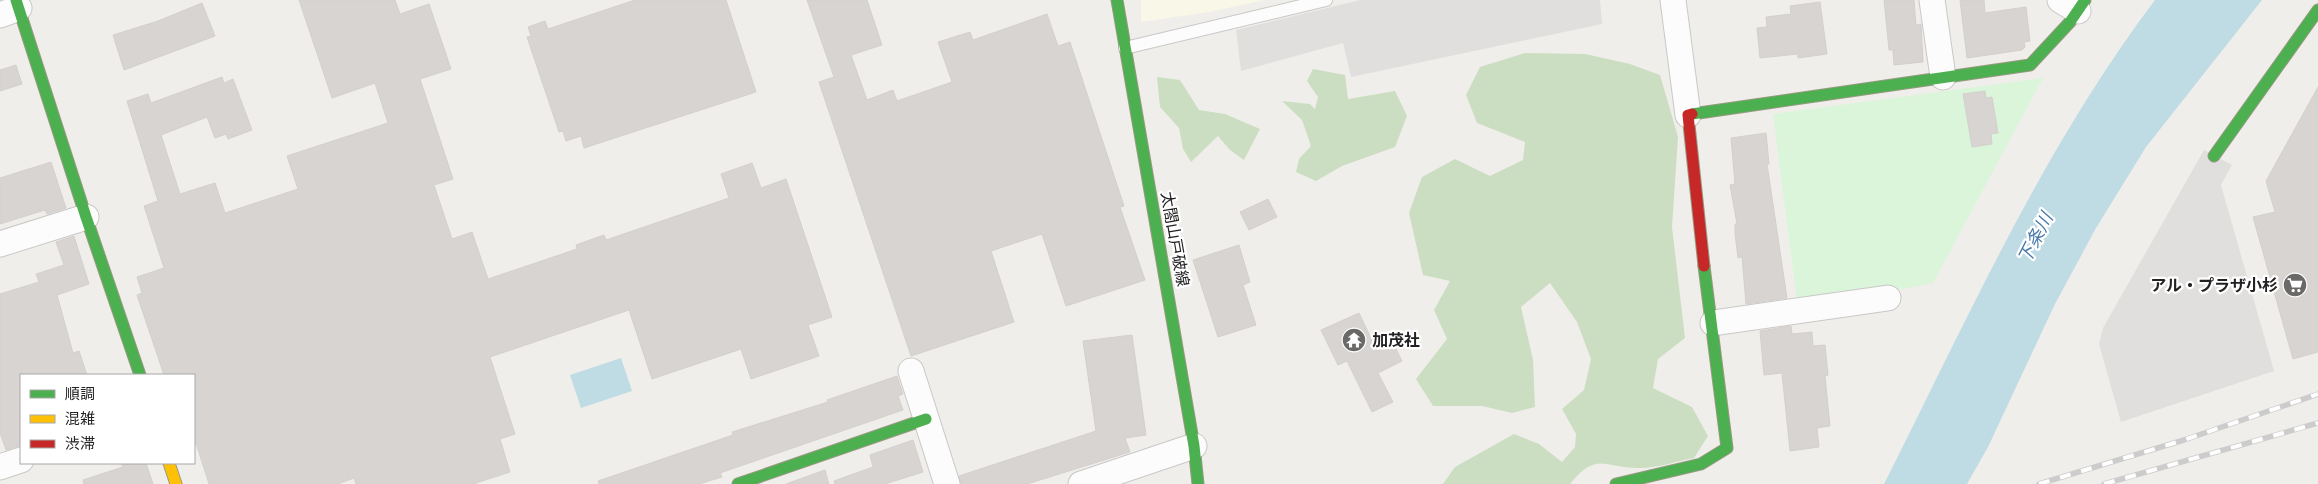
<svg xmlns="http://www.w3.org/2000/svg" width="2318" height="484" viewBox="0 0 2318 484" font-family="Roboto,'Noto Sans JP',sans-serif">
<style>
.education{fill:#f8f7e8}
.forest{fill:#cbdec1}
.park{fill:#daf5da}
.parking{fill:#e0dfde}
.water{fill:#bfdbe3}
.building{fill:#d7d4d2;stroke:#d3d0cc}
.lines{fill:none;stroke-linecap:round;stroke-linejoin:round}
.lane-casing{stroke:#c9c8c7;stroke-width:14}
.street-casing{stroke:#c9c8c7;stroke-width:27}
.fast-casing{stroke:#999a82;stroke-width:13}
.slow-casing{stroke:#999a82;stroke-width:13}
.jam-casing{stroke:#999a82;stroke-width:13}
.lane{stroke:#fdfcfc;stroke-width:12}
.street{stroke:#fdfcfc;stroke-width:25}
.fast{stroke:#4caf50;stroke-width:11}
.slow{stroke:#ffc107;stroke-width:11}
.jam{stroke:#c62828;stroke-width:11}
.rail-casing{stroke:#ccc;stroke-width:5.5}
.rail{stroke:#fff;stroke-width:4;stroke-dasharray:11;stroke-linecap:butt}
.labels{text-anchor:middle;dominant-baseline:central;stroke-width:4.5;stroke-linejoin:round;paint-order:stroke}
.street-label{font-size:16px;fill:#222;stroke:#fff}
.poi-label{font-size:16px;font-weight:bold;fill:#222;stroke:#fff;text-anchor:end}
.water-label{font-size:18px;font-style:italic;fill:#4a7aab;stroke:#fff}
</style>
<rect width="100%" height="100%" fill="#f0eeeb"/>
<!-- education -->
<path class="education" d="M1141 0H1265L1209 12 1141 22Z"/>
<!-- forest -->
<path class="forest" d="M1525 53 1585 54 1630 64 1660 75 1678 137 1672 227 1685 338 1658 359 1653 388 1692 407 1708 436 1694 458C1677 461 1658 468 1640 468 1605 469 1598 450 1570 484H1443L1455 467 1514 434 1539 444 1562 462 1575 447 1576 434 1562 409 1584 390 1591 359 1577 322 1550 283 1521 307 1533 360 1535 407 1512 413 1482 406H1433L1416 379 1447 339 1434 310 1450 281 1423 275 1409 213 1422 177 1455 159 1490 176 1523 160 1525 142 1477 123 1466 95 1480 67Z
M1313 69 1345 75 1348 99 1395 91 1407 116 1395 147 1342 166 1316 181 1296 172 1299 159 1311 146 1302 120 1282 101 1310 104 1315 109 1318 97 1307 81Z
M1157 77 1180 80 1199 110 1225 114 1260 129 1244 160 1230 150 1218 136 1191 162 1183 149 1179 128 1160 107Z"/>
<!-- park -->
<path class="park" d="M2043 78 1933 283 1909 288 1797 302 1773 114Z"/>
<!-- parking -->
<path class="parking" d="M1360 0H1600L1602 24 1351 77 1343 43 1241 71 1236 30Z
M2204 150 2232 165 2221 185 2274 371 2121 422 2099 344 2103 328Z"/>
<!-- water -->
<path class="water" d="M2155 0H2262L2146 147 2096 228 2055 304 1988 447 1967 484H1884C1967 320 2043 148 2155 0Z
M621 358 632 391 581 408 570 375Z"/>
<!-- building -->
<path class="building" d="M299 0H395L400 14 429 4 451 69 420 79 453 179 434 185 452 239 472 232 488 279 577 249 576 245 604 235 606 240 729 198 721 174 752 163 761 188 786 179 832 317 808 325 819 356 751 379 741 349 652 379 629 310 490 357 515 434 500 439 510 472 473 484H356L354 478 338 484H209L194 437V375H164L137 295 142 293 137 277 164 268 144 206 158 201 127 101 148 94 151 103 222 77 224 83 233 79 252 130 228 139 226 134 215 138 207 117 161 135 180 194 215 183 225 213 298 189 287 156 388 123 375 83 332 98Z
M635 0H726L756 92 584 148 581 136 566 141 563 131 559 132 527 37 531 36 528 27 545 21 548 29Z
M807 0H867L882 45 851 55 867 100 893 90 897 101 952 82 938 42 970 32 973 40 1047 14 1058 46 1070 42 1124 206 1120 207 1145 280 1066 306 1042 234 991 251 1014 322 911 356 819 82 834 77Z
M1884 0H1914L1916 25 1921 24 1923 62 1894 65 1893 50H1889Z
M1960 0H1984L1985 13 2026 7 2030 41 2024 42 2025 47 2022 50 1967 58Z
M1820 2 1827 54 1798 58V54L1760 58 1757 28 1767 27 1766 17 1791 14 1790 6Z
M202 3 215 36 124 70 113 35 158 21Z
M16 65 22 84 0 91V70Z
M2318 87V352L2293 359 2253 217 2275 212 2266 181Z
M1985 91 1986 98 1992 97 1998 133 1991 134 1992 144 1972 147 1963 94Z
M1766 133 1769 164H1767L1787 298 1746 304 1742 257 1738 258 1735 234V224H1737L1730 185 1735 184 1731 138Z
M51 162 66 208 47 214 45 210 0 224V178Z
M1268 199 1277 217 1249 230 1240 212Z
M74 236 89 284 57 295 73 353 79 351 87 375H21V445L6 450 0 433V294L39 282 36 274 64 265 56 242Z
M1239 245 1250 282 1243 285 1256 325 1218 337 1193 260Z
M1359 313 1377 351 1393 343 1402 361 1378 373 1393 402 1372 412 1347 361 1338 365 1321 330Z
M1791 326 1792 334 1812 332 1813 346 1825 345 1828 375 1825 376 1830 426 1817 428 1819 447 1790 451 1782 373 1764 375 1760 331Z
M1132 335 1146 435 1125 438 1130 452 1027 484H961L959 476 1096 431 1083 341Z
M897 376 903 394 898 396 903 410 720 473 722 477 699 484H599L598 481 733 435 732 432 828 402 827 400Z
M913 440 923 472 885 484H835L834 481 873 467 870 455Z
M121 463H146L153 484H84L83 480 123 467Z
M825 470 829 484H786Z"/>
<g class="lines">
<!-- lane casing -->
<g class="lane-casing">
<path id="lane" d="M1125 48 1326 0"/>
</g>
<!-- street casing -->
<g class="street-casing">
<path id="street" d="M1673 0 1688 115
M1932 0 1943 77
M2060 0 2078 11
M0 15 19 8
M0 244 86 217
M1713 323 1888 298
M911 371 947 484
M0 467 21 460
M1081 484 1194 446"/>
</g>
<!-- fast casing -->
<g class="fast-casing">
<path id="fast" d="M16 0 86 217 140 375
M1117 0 1194 446 1198 484
M1692 114 2030 65 2070 22 2085 0
M2214 156 2318 10
M738 484 926 419
M1616 484 1701 464 1727 448 1704 266"/>
</g>
<!-- slow casing -->
<g class="slow-casing">
<path id="slow" d="M169 463 176 484"/>
</g>
<!-- jam casing -->
<g class="jam-casing">
<path id="jam" d="M1692 114 1688 115 1704 266"/>
</g>
<!-- lane -->
<use href="#lane" class="lane"/>
<!-- street -->
<use href="#street" class="street"/>
<!-- fast -->
<use href="#fast" class="fast"/>
<!-- slow -->
<use href="#slow" class="slow"/>
<!-- jam -->
<use href="#jam" class="jam"/>
<!-- rail casing -->
<g class="rail-casing">
<path id="rail" d="M2039 484 2184 440 2318 394
M2104 484 2318 423"/>
</g>
<!-- rail -->
<use href="#rail" class="rail"/>
</g>
<!-- icons -->
<defs>
<g id="supermarket-disc" transform="scale(1.25)"><circle r="9.5" fill="#6a6968" stroke="#fff"/><path d="M-6-5.5h2.5l.6 2H6L4.5 2H-2.5L-4.4-4H-6ZM-1.5 3.2a1.3 1.3 0 1 0 .1 0ZM3 3.2a1.3 1.3 0 1 0 .1 0Z" fill="#fff"/></g>
<g id="temple-disc" transform="scale(1.25)"><circle r="9.5" fill="#6a6968" stroke="#fff"/><path d="M0-6L5-2H3V0L6.5 2.5H4V6H1.5V3h-3V6H-4V2.5H-6.5L-3 0V-2H-5Z" fill="#fff"/></g>
</defs>
<g fill-rule="evenodd">
<use href="#supermarket-disc" x="2295" y="285"/>
<use href="#temple-disc" x="1354" y="340"/>
</g>
<g class="labels">
<!-- street labels -->
<g class="street-label">
<text transform="translate(1175 239) rotate(80)">太閤山戸破線</text>
</g>
<!-- poi labels -->
<g class="poi-label">
<text x="2278" y="285">アル・プラザ小杉</text>
<text x="1372" y="340" text-anchor="start">加茂社</text>
</g>
<!-- water labels -->
<g class="water-label">
<text transform="translate(2035 238) rotate(-63)">下条川</text>
</g>
</g>
<!-- legend -->
<rect x="20" y="374" width="175" height="90" fill="#ffffff" stroke="#a7a7a7"/>
<rect x="30" y="390" width="25" height="8" fill="#4caf50" stroke="#a7a7a7"/>
<text x="65" y="399" font-size="15" fill="#222222">順調</text>
<rect x="30" y="415" width="25" height="8" fill="#ffc107" stroke="#a7a7a7"/>
<text x="65" y="424" font-size="15" fill="#222222">混雑</text>
<rect x="30" y="440" width="25" height="8" fill="#c62828" stroke="#a7a7a7"/>
<text x="65" y="449" font-size="15" fill="#222222">渋滞</text>
</svg>
